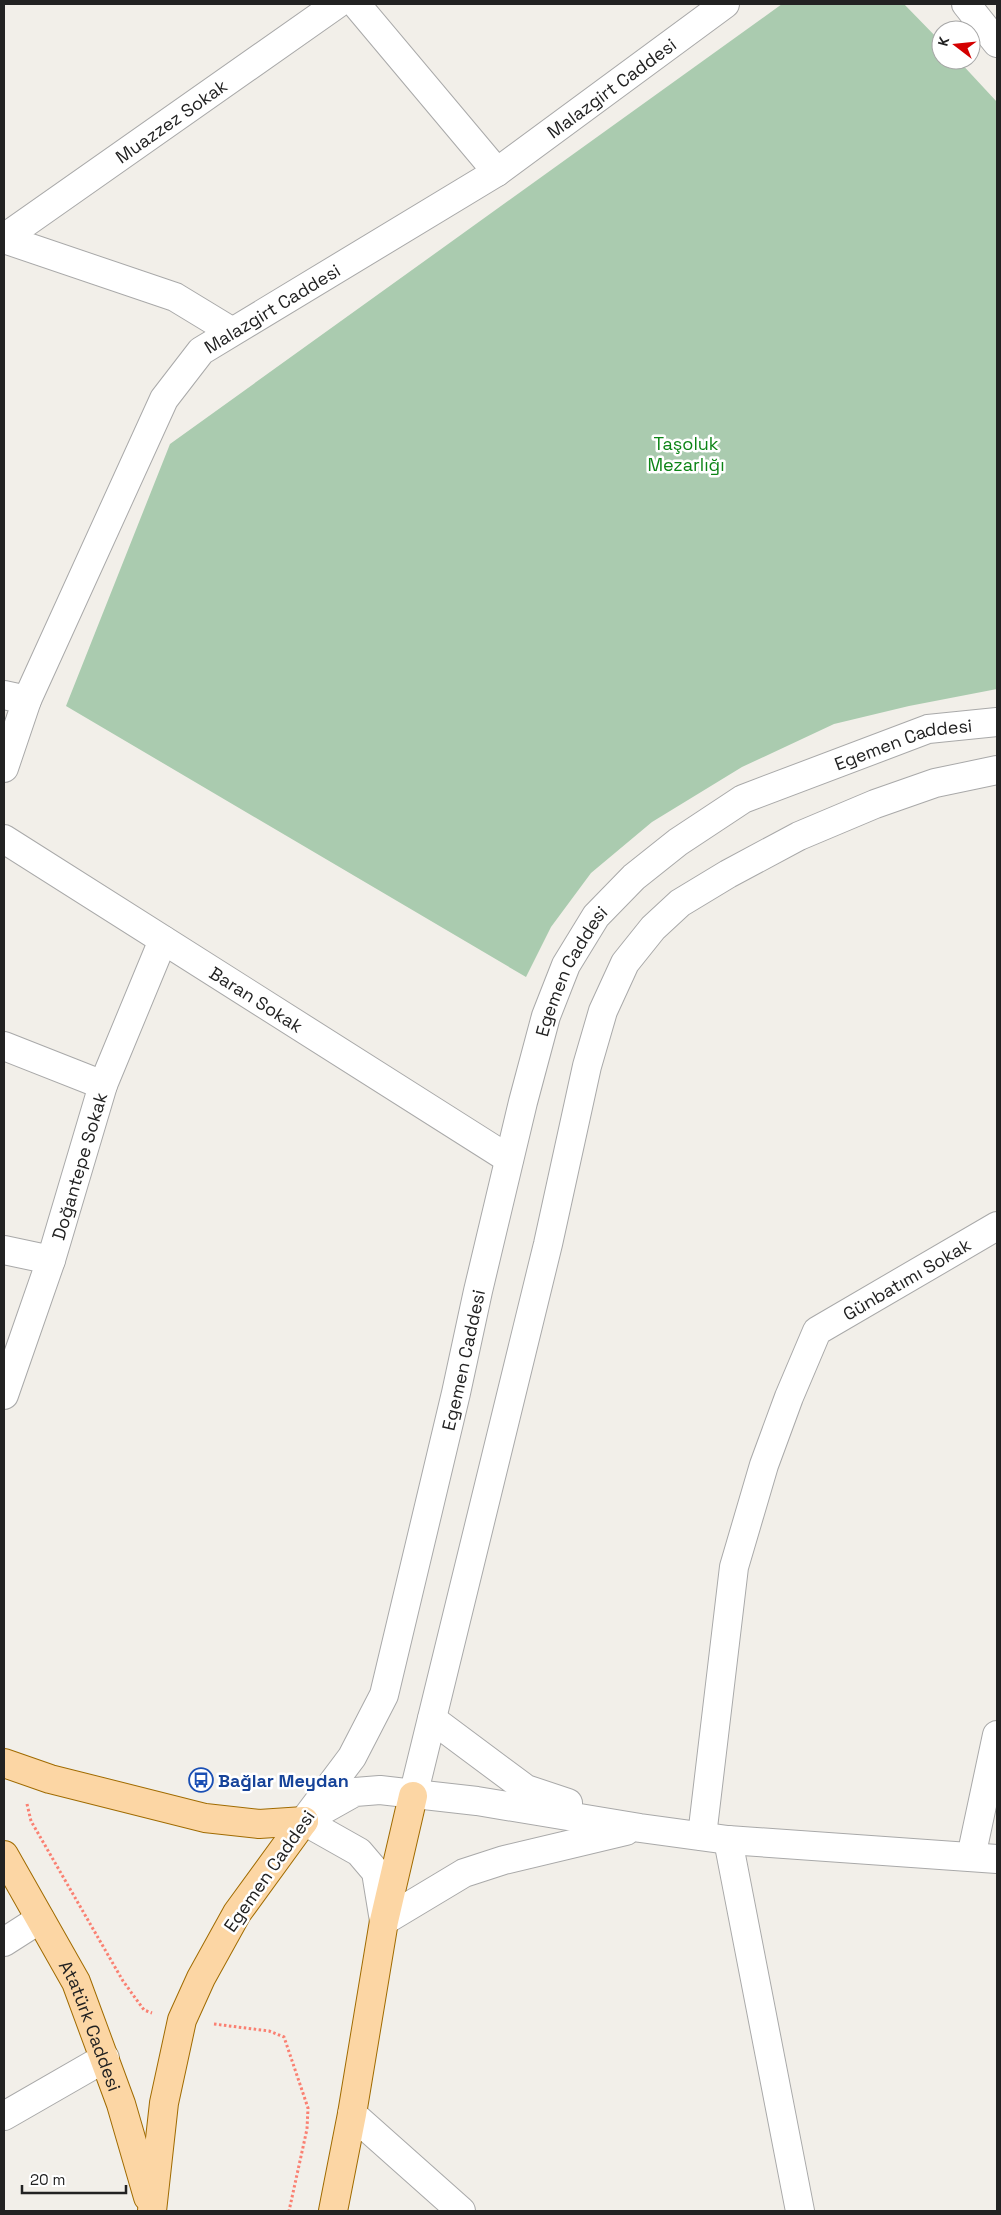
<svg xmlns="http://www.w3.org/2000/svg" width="1001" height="2215" viewBox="0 0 1001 2215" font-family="'Space Grotesk',sans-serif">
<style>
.cemetery{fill:#aacbaf}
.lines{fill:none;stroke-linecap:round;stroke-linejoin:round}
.minor-casing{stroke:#a9a9a9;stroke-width:30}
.major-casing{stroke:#a06b00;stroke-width:30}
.path{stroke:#fa8072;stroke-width:3;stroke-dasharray:2.5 2.5;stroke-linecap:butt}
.minor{stroke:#fff;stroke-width:28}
.major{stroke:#fcd6a4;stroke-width:28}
.labels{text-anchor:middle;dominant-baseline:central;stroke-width:5;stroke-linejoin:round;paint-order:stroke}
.street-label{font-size:18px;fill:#222;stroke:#fff}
.park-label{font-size:18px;fill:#0c8416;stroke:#fff}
.transit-label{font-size:18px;font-weight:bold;fill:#164399;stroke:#fff;text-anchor:start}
</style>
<rect width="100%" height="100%" fill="#f2efe9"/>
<!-- cemetery -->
<path class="cemetery" d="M782 4H904L941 42V60H958L997 102V689L909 706 834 724 742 767 652 822 591 873 551 927 526 977 66 706 170 444Z"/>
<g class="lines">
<!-- minor casing -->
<g class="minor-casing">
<g id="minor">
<path d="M356 4 497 172"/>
<path d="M966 4 997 43"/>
<path id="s1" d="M4 238 337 4"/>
<path d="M4 239 175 297 231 331"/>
<path d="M4 695 27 700"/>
<path id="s2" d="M4 768 27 700 164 399 201 351 497 172 725 4"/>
<path id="s3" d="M4 839 509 1159"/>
<path d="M4 1046 103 1085"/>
<path d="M4 1250 51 1260"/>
<path id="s4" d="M4 1395 51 1260 103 1085 163 940"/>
<path d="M432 1719 526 1789 568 1803"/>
<path d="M413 1796 548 1244 587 1066 603 1011 625 963 653 928 680 903 728 874 799 836 875 804 935 783 997 770"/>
<path d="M314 1815 355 1792 380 1790 477 1801 640 1828 728 1840 997 1859"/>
<path id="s5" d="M304 1821 352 1757 384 1695 456 1393 478 1291 523 1102 546 1016 566 965 596 916 634 877 678 842 743 799 928 729 997 722"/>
<path d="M304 1821 359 1852 376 1872 384 1921 464 1873 504 1860 626 1831"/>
<path id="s6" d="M702 1836 734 1567 764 1465 789 1397 817 1331 997 1226"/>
<path d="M728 1840 800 2211"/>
<path d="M971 1857 997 1735"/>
<path d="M4 1942 40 1919"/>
<path d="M352 2114 461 2211"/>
<path d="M4 2116 105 2058"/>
</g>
</g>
<!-- major casing -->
<g class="major-casing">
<g id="major">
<path d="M4 1763 50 1779 205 1818 259 1824 304 1821"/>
<path id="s7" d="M4 1855 76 1982 121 2104 148 2197"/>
<path d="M152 2211 164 2103 182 2020 201 1978 237 1913 304 1821"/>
<path d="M333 2211 352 2114 384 1921 413 1796"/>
</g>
</g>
<!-- path -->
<path class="path" d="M27 1804 31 1821 123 1981 144 2010 152 2013
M214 2024 269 2031 284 2037 308 2108 307 2129 289 2211"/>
<!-- minor -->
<use href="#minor" class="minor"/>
<!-- major -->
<use href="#major" class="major"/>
</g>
<!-- icons -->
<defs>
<g id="bus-ring" transform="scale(1.25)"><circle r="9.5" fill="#fff" stroke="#1a4fb4" stroke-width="1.5"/><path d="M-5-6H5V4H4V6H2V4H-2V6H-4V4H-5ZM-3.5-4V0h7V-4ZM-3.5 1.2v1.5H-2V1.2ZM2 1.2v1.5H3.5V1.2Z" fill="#1a4fb4"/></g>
</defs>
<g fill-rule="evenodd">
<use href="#bus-ring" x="201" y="1780"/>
</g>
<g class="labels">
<!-- street labels -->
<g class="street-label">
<text stroke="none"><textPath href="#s2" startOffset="951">Malazgirt Caddesi</textPath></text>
<text stroke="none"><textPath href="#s1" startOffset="204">Muazzez Sokak</textPath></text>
<text stroke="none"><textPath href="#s2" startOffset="546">Malazgirt Caddesi</textPath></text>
<text stroke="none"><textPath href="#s5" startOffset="1319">Egemen Caddesi</textPath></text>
<text stroke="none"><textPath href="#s5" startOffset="899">Egemen Caddesi</textPath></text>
<text stroke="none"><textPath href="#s3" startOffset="299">Baran Sokak</textPath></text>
<text stroke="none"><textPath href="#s4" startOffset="241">Doğantepe Sokak</textPath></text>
<text stroke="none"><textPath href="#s6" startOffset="625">Günbatımı Sokak</textPath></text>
<text stroke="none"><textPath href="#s5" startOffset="494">Egemen Caddesi</textPath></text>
<text transform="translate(269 1871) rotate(-55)">Egemen Caddesi</text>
<text stroke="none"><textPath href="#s7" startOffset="192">Atatürk Caddesi</textPath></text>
</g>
<!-- park labels -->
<g class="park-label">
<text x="686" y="443">Taşoluk<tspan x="686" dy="21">Mezarlığı</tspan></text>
</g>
<!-- transit labels -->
<g class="transit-label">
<text x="218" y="1780">Bağlar Meydan</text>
</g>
</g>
<!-- border -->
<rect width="1001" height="2215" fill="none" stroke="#222222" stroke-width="10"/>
<!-- north arrow -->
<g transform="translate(956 45) rotate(286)"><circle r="24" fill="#ffffff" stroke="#a7a7a7"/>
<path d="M0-4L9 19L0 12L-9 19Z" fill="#d40000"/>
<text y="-8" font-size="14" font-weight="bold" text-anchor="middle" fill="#222222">K</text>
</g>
<!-- scale -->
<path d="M22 2185v8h104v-8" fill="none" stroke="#222222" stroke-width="2.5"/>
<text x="30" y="2185" font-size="15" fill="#222222" stroke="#ffffff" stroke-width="4" paint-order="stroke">20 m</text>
</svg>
